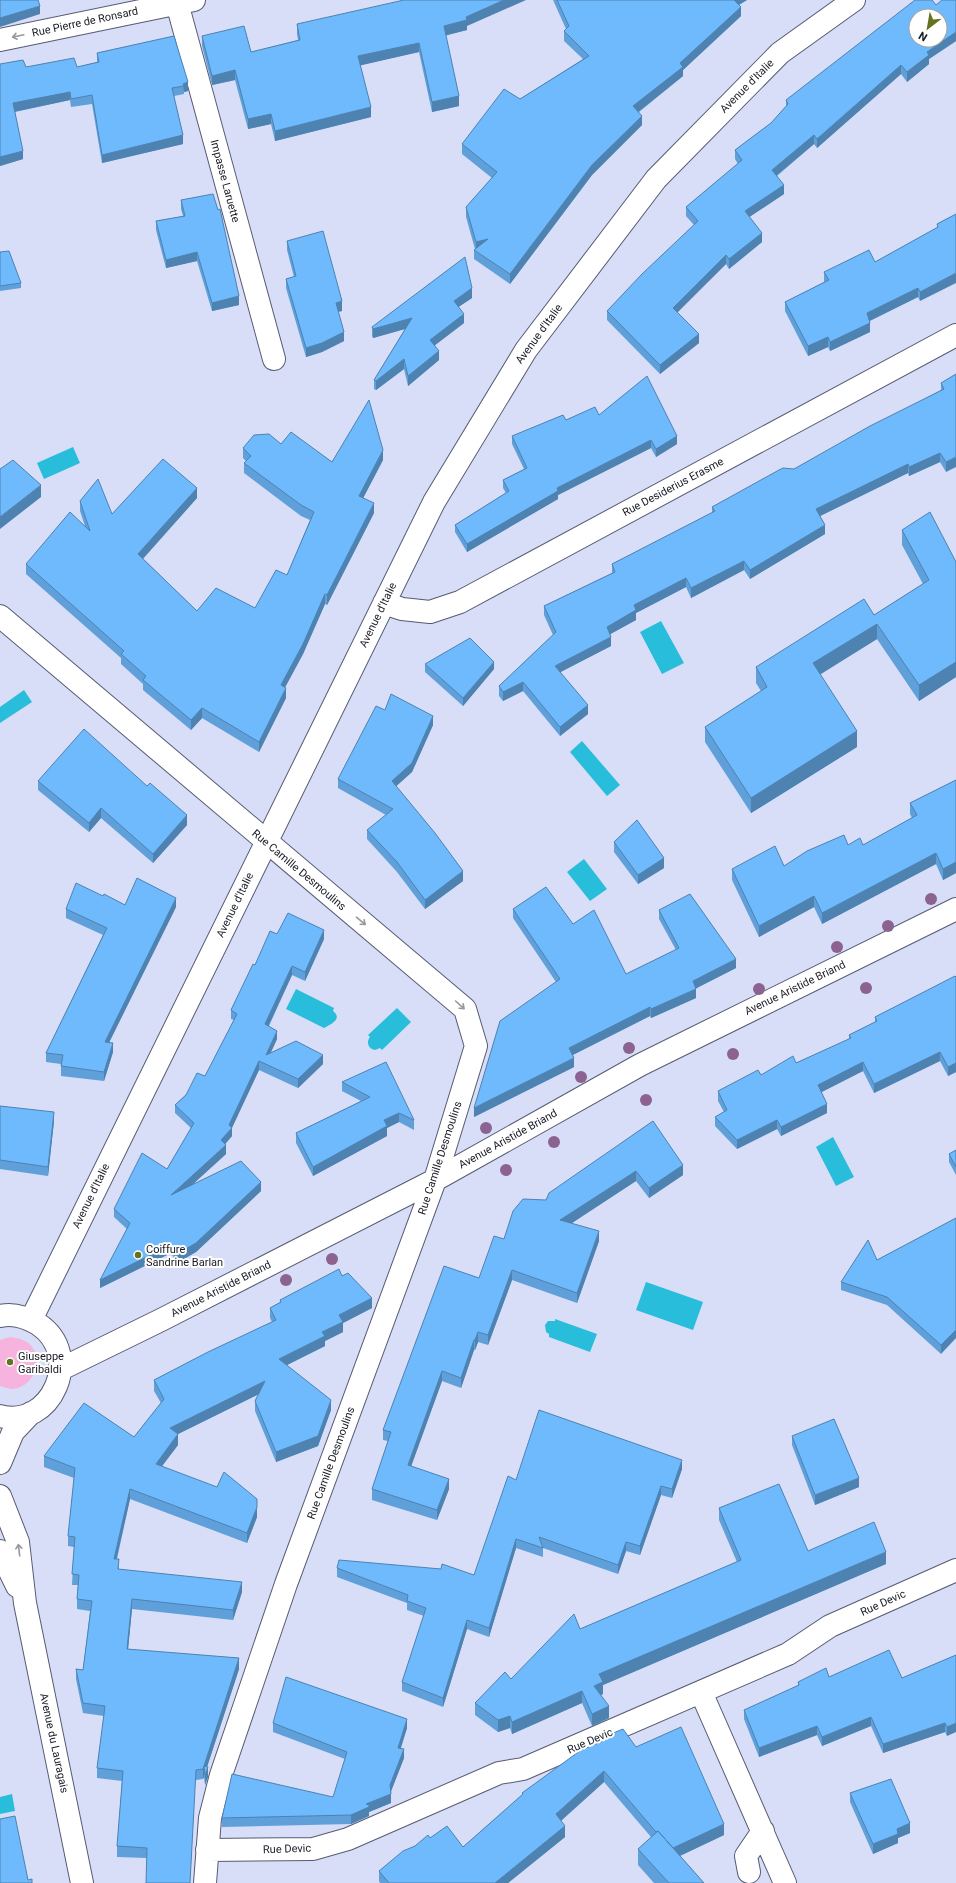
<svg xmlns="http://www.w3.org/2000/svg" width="956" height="1883" viewBox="0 0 956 1883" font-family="Roboto,sans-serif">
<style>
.green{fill:#f6b3dd}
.water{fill:#28bdda}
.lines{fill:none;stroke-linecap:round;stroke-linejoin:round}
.minor-casing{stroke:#575b72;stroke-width:24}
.minor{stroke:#fff;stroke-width:22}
.tree{fill:#8c6390}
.wall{fill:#5fa0da}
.shaded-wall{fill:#4d82b1}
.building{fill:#6ebafd;stroke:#4d82b1;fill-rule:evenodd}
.oneway{stroke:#97989c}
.poi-dot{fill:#637320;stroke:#fff;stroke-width:1.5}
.labels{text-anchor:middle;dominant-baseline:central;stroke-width:4;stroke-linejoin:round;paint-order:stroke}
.street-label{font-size:11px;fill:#181a23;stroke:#fff}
.poi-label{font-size:11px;fill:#181a23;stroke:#fff;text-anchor:start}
</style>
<rect width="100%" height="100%" fill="#d8ddf8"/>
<!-- green -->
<path class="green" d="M10 1337C14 1338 19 1338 23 1340 47 1350 37 1388 12 1389 9 1389 4 1387 0 1386V1340Z"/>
<!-- water -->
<path class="water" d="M73 447 80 463 44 479 37 463Z
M661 621 684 663 662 674 640 632Z
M24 690 32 702 0 723V707Z
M582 741 620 785 607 796 570 752Z
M584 859 607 889 590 901 567 872Z
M296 989 334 1008 333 1011C343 1019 331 1024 324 1028L286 1009Z
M397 1008 411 1022 382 1050 380 1048 375 1050C368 1049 366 1042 370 1037L368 1035Z
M833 1137 854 1177 836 1186 816 1147Z
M646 1282 703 1302 693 1330 636 1310Z
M555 1319 597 1334 590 1352 549 1337V1334L546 1332 545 1325 548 1321H555Z
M12 1794 15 1811 0 1814V1797Z"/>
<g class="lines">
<!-- minor casing -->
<g class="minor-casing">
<path id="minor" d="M177 3 274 359
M0 40 194 0
M384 603 402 609 430 612 460 602 956 335
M0 616 465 1009 476 1046 435 1180 286 1584 221 1775 210 1818 205 1883
M0 1316C13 1313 26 1317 38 1324 85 1355 51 1430 0 1416
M31 1320 434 502 526 350 656 179 780 53 854 0
M61 1369 161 1320 435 1180 640 1065 956 909
M0 1463 13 1432 31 1413
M0 1496 18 1542 25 1603 82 1883
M0 1551 17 1586
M701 1692 785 1883
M207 1850 313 1849 348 1839 499 1773 523 1769 788 1654 830 1626 956 1570
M749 1872 746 1856 763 1831"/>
</g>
<!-- minor -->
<use href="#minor" class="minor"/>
</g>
<!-- trees -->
<g class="tree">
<circle cx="931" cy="899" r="6"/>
<circle cx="888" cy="926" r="6"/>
<circle cx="837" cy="947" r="6"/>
<circle cx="866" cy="988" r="6"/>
<circle cx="759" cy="989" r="6"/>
<circle cx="629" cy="1048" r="6"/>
<circle cx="733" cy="1054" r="6"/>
<circle cx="581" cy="1077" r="6"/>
<circle cx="646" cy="1100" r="6"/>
<circle cx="486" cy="1128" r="6"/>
<circle cx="554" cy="1142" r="6"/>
<circle cx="506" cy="1170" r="6"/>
<circle cx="332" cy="1259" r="6"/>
<circle cx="286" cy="1280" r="6"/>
</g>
<!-- wall -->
<path class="wall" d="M553 0H747L739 5 741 16 683 70V76L639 112 642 125 592 175 510 284 474 259V250L475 249 466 217V207L492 178 462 154V144L520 99 583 59 564 41V31L566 29Z
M956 0V41L929 59V64L907 82 901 74 817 148 814 144 777 176 784 194 749 217 762 242 729 269 726 264 677 312 699 343 660 374 607 320V311L694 225 686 216V207L738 164 735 159V150L771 123 786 107V100L936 5Z
M297 24 467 26V30L446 35 459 106 432 112 419 52 360 65 371 117 275 141 271 124 248 129 235 80 212 85 202 46V36L251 52 298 40 297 34Z
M174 36 188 91 184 92V94L174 96 183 144 102 163 92 104 71 107 70 100 15 112 23 159 0 166V64L26 67H77L97 62V53Z
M181 200 239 305 212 311 197 261 166 268 156 230V221L183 216 181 209Z
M956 214 920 301 918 297 870 321V332L830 351 828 347 808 356 785 311V302L824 282V272L875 262 937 228V224Z
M287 241 342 311 338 312 344 341 322 352 306 357 286 288V279L294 277 287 250Z
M0 252 21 283V288L0 291Z
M472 298 458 307 464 323 435 345 439 360 408 386 404 369 376 390 374 389V380L405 329 373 338 372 336V327Z
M956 374 946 472 940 462 909 476 908 473 820 516 825 534 750 579 744 570 691 598 686 587 636 613V620L610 634 611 646 560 672 588 714 560 736 523 691 503 701 499 696V686L553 635 544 615V606L612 573V564L712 513V507L794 469 941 390V383Z
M599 415 677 444 656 457 651 448 558 495V499L467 552 455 532V525L506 493 503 488V480L524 469 512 444V436Z
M281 444 332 462 383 460 363 498 374 513 327 605 325 604 303 654 285 687 286 698 259 752 202 718 191 730 143 690V684L121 664V658L26 574V564L85 526 80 511V501L112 514 197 498 143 559 197 611 255 608 287 575 310 520 301 516 244 473V463L246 461 243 458V448Z
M902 530 956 562V677L919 701 877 639 820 674 857 747 751 813 705 742V727L761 691 756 683V667L874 615 923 584 902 545Z
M425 664 494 669 463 706 425 672Z
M385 710 433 725 412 772 396 786 463 881 425 909 397 872 367 839V830L386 815 338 788V779Z
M956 780V873L943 880 936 864 822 924 814 907 759 937 732 880V869L784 866 848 845H863L912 818 910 814V803Z
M38 781 187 825 153 863 101 818 89 832 38 790Z
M614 842 664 868 638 884 614 852Z
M103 896 125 905 176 907 109 1042 113 1052 104 1081 61 1076V1064L46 1062V1053L103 935 66 918V909Z
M513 909 573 924 626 974 676 950 659 919V910L736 968 696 988V998L651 1018 650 1016 572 1055 574 1067 474 1117 556 982 513 918Z
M277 934 324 939 305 981 292 975 269 1026 277 1039 271 1052 323 1064 298 1088 259 1070 232 1127V1136L225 1144 226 1154 192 1185 261 1191 196 1252 177 1263 171 1253 100 1288 127 1229 114 1217V1209L167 1169 191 1128 175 1113V1105L205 1076 234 1020 231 1019V1010L255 965Z
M956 977V1072L948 1076 940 1061 874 1093 863 1071 821 1092 827 1113 781 1136 777 1129 737 1149 715 1126V1117L724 1112 718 1101V1091L761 1075 796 1063 849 1039V1035L875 1022V1017Z
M342 1082 414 1120V1130L399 1122 387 1128V1136L313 1176 296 1143V1133L361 1101 342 1091Z
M0 1106 54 1121 48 1176 0 1169Z
M653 1121 683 1175 649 1198 636 1181 571 1223 599 1241 577 1303 512 1280 488 1345 478 1342 475 1350H474L461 1388 442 1381 411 1466 449 1489 437 1520 372 1500V1489L388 1441 383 1440V1430L504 1239 546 1200Z
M956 1150V1175L949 1162V1154Z
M956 1218 941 1354 887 1305 841 1290V1282L877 1260Z
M342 1276 372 1308 343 1323V1332L325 1341V1346L287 1365 331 1410 318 1446 276 1462 255 1411V1401L259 1394 178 1434V1445L162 1466 257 1517 247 1543 130 1499 117 1559 119 1569 242 1592 233 1620 132 1609 128 1649 239 1669 207 1767 208 1777 205 1785 204 1777 203 1779 196 1780 147 1858 117 1857V1846L122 1781 97 1778V1768L104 1716 83 1713 76 1679V1669L83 1670 90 1611 77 1609V1599L78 1585H72L74 1547 68 1546V1536L74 1478 44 1467V1456L134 1437 161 1403 154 1391V1380L272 1322 270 1318V1308L280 1302V1300Z
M792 1436 859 1487 815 1505 792 1445Z
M682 1469 672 1498 661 1495 640 1555 626 1551 618 1574 543 1548V1557L516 1548 489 1637 467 1629 443 1707 402 1691V1682L424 1616 407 1610V1603L337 1577V1568L474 1575 516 1480Z
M719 1508 808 1551 886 1564 603 1685V1694L601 1695 609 1718 592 1726 582 1703 512 1734 510 1728 498 1732 475 1715V1703L511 1679 580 1629 737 1562 719 1520Z
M956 1655 947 1736 945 1732 883 1753 871 1726 822 1746 817 1735 759 1757 744 1719V1710L798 1686V1682L829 1677 902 1678Z
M273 1723 407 1728 401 1748 404 1758 391 1791V1803L369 1812V1816L351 1824 222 1827V1818L333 1797 345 1759 273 1732Z
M601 1738 636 1747 724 1835 680 1856 704 1883H654L638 1865V1849L651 1837 604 1782 561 1821 565 1837 508 1883H380L379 1881V1871L415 1846 430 1838 463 1847 522 1795V1793L601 1741Z
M850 1793 910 1833 898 1838V1843L873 1854 850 1802Z"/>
<!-- shaded-wall -->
<path class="shaded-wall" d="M504 0H526L467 26V30L444 36V26Z
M733 0H747L733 8Z
M40 6V14L0 27V18Z
M741 7V16L683 70V76L633 116V106Z
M956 32V41L929 59V64L907 82V72L927 52Z
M419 43V52L358 66V56Z
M901 65V74L817 148V139Z
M235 70V80L212 85V76Z
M188 82V91L184 92 183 84Z
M70 92V100L13 112V103Z
M459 96V106L432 112V102Z
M371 107V117L275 141V131Z
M271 114V124L248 129V119Z
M642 116V125L592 175 510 284V274L592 165Z
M183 135V144L102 163V155Z
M814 135V144L772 179V170Z
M23 151V159L0 166V157Z
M784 185V194L745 220V211Z
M762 233V242L729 269V259Z
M488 239 476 251V242Z
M197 252V261L166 268V260Z
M726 255V264L673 317V308Z
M956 273V283L920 301V292Z
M472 288V298L454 310V301Z
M918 288V297L867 322V313Z
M239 296V305L212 311V303Z
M342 301V311L336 312V303Z
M464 314V323L430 349V340Z
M412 318V327L373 338V329Z
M870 323V332L830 351V342Z
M344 332V341L322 352 306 357V348Z
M699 334V343L660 374V365Z
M828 337V347L808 356V346Z
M439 351V360L408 386V376Z
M404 359V369L376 390V381Z
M677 436V444L656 457V449Z
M651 440V448L558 495V499L467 552V544L557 488Z
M383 450V460L359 506V496Z
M940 453V462L909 476V467Z
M956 457V467L946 472V462Z
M908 464V473L816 518V509Z
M41 485V497L0 529V517Z
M197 488V498L138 564V554Z
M374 503V513L327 605V595Z
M825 525V534L750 579V570Z
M744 561V570L691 598V588Z
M686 578V587L636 613V620L607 636V627L634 605Z
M325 594V604L303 654 281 695V685Z
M877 624V639L813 679V663Z
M611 637V646L555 675V666Z
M494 662V669L463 706V698Z
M956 662V677L919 701V685Z
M523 682V691L503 701V692Z
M286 688V698L259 752V742Z
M588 705V714L560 736V727Z
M202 708V718L191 730V720Z
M433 716V725L412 772 392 790V781Z
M857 731V747L751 813V798Z
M101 808V818L89 832V823Z
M187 815V825L153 863V854Z
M936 853V864L822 924V913Z
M664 858V868L638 884V875Z
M956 862V873L943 880V869Z
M463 871V881L425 909V900Z
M814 896V907L759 937V926Z
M176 898V907L105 1051V1042Z
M324 930V939L305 981V972Z
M736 959V968L693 990V981Z
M292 966V975L265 1033V1024Z
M696 989V998L651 1018V1009Z
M650 1007V1016L569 1057V1048Z
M277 1031V1039L266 1063V1055Z
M113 1043V1052L104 1081V1072Z
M940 1052V1061L874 1093V1084Z
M323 1055V1064L298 1088V1079Z
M574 1058V1067L474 1117V1108Z
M259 1061V1070L232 1128V1136L221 1149V1140L229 1125Z
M863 1062V1071L818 1094V1085Z
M956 1063V1072L948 1076V1067Z
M827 1104V1113L781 1136V1127Z
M54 1112V1121L48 1176V1167Z
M399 1113V1122L387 1128V1136L313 1176V1167L384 1120Z
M777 1120V1129L737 1149V1140Z
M226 1145V1154L171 1204V1195Z
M683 1165V1175L649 1198V1188Z
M636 1171V1181L560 1231V1220Z
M261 1182V1191L196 1252 177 1263V1254Z
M599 1231V1241L577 1303V1293Z
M171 1245V1253L100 1288V1280Z
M512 1270V1280L488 1345V1335Z
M372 1298V1308L343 1323V1332L325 1341V1346L279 1369V1359L322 1332 339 1315Z
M956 1330V1338L941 1354V1345Z
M478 1332V1342L475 1350V1340Z
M474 1340V1350L461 1388V1378Z
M442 1371V1381L408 1475V1465Z
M265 1381V1391L170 1438V1428Z
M331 1400V1410L318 1446 276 1462V1452Z
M178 1434V1445L156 1474V1464Z
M682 1460V1469L672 1498V1489Z
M859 1478V1487L815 1505V1495Z
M449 1479V1489L437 1520V1510Z
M661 1486V1495L640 1555V1546Z
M130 1489V1499L114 1569V1559Z
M257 1507V1517L247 1543V1533Z
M516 1539V1548L489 1637V1628Z
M626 1542V1551L618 1574V1565Z
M886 1552V1564L603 1685V1694L594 1698V1686L599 1674Z
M242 1582V1592L233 1620V1610Z
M132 1599V1609L127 1660V1649Z
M467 1620V1629L443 1707V1698Z
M239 1658V1669L205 1773 204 1766Z
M582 1691V1703L512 1734V1722Z
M609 1706V1718L592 1726V1714Z
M510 1716V1728L498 1732V1720Z
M871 1717V1726L822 1746V1737Z
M407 1719V1728L398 1756V1748Z
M945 1723V1732L883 1753V1744Z
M956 1723V1732L947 1736V1727Z
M817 1726V1735L759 1757V1748Z
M404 1749V1758L390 1794V1785Z
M204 1766V1777L203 1779V1769Z
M208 1767V1777L205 1785V1775Z
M604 1771V1782L556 1825V1814Z
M391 1794V1803L369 1812V1816L351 1824V1815L366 1804Z
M910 1823V1833L898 1838V1843L873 1854V1844L897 1829Z
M724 1824V1835L671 1860V1849Z
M565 1826V1837L508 1883H495Z"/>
<!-- building -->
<path class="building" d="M0 0H38L40 6 0 18Z
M404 0H504L466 17 467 20 444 26 459 96 432 102 419 43 358 56 371 107 275 131 271 114 248 119 235 70 212 76 202 36 244 26 251 52 300 40 297 24Z
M557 0H734L741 7 680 63 683 67 633 106 642 116 592 165 510 274 474 250 488 239 476 242 466 207 497 172 462 144 504 89 520 99 589 56 564 31 569 26Z
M915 0H932L936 5 942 0H956V32L927 52 929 55 907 72 901 65 817 139 814 135 772 170 784 185 745 211 762 233 729 259 726 255 673 308 699 334 660 365 607 311 642 274 698 221 686 207 742 160 735 150 771 123 788 104 786 100ZM916 16H940V40H916Z
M174 36 188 82 183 84 184 86 172 88 183 135 102 155 92 95 71 99 70 92 13 103 23 151 0 157V64L23 60 26 67 74 58 77 67 99 62 97 53Z
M213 194 218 210 220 209 239 296 212 303 197 252 166 260 156 221 185 216 181 200Z
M956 214V273L920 292 918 288 867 313 870 323 830 342 828 337 808 346 785 302 829 280 824 272 869 250 875 262 938 227 937 224Z
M323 231 342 301 336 303 344 332 322 343 306 348 286 279 296 276 287 241Z
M9 251 21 283 0 286V252Z
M465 257 472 288 454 301 464 314 430 340 439 351 408 376 404 359 376 381 374 380 412 318 373 329 372 327Z
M956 374V457L946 462 940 453 909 467 908 464 816 509 825 525 750 570 744 561 691 588 686 578 634 605 636 610 607 627 611 637 555 666 588 705 560 727 523 682 503 692 499 686 556 632 544 606 615 572 612 564 715 511 712 507 779 470 783 468 794 469 870 426 944 389 941 383Z
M647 376 677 436 656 449 651 440 557 488 558 491 467 544 455 525 509 491 503 480 527 468 512 436 563 415 566 420 595 407 599 415Z
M369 400 383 450 359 496 374 503 327 595 325 594 303 644 281 685 286 688 259 742 202 708 191 720 143 680 146 676 121 654 124 651 26 564 70 512 90 531 80 501 98 479 112 514 163 459 197 488 138 554 197 611 216 588 255 608 276 570 287 575 314 512 301 505 244 463 251 456 243 448 254 435 269 434 281 444 291 432 332 462Z
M13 460 41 485 0 517V469Z
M930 512 956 562V662L919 685 877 624 813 663 857 731 751 798 705 727 767 687 756 667 864 599 874 615 929 580 902 530Z
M470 638 494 662 463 698 425 664Z
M391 694 433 716 412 763 392 781 435 833 463 871 425 900 397 862 367 830 393 809 338 779 376 706 385 710Z
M84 729 147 786 150 783 187 815 153 854 101 808 89 823 38 781Z
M956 780V862L943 869 936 853 822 913 814 896 759 926 732 869 775 846 784 866 807 851 844 835 848 845 860 838 863 845 917 815 910 803Z
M637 820 664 858 638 875 614 842Z
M137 878 176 898 105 1042 113 1043 104 1072 61 1066 63 1055 46 1053 107 928 66 909 76 883 103 896 104 894 125 905Z
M546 887 573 924 594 910 626 974 679 948 659 910 690 894 736 959 693 981 696 989 651 1009 650 1007 569 1048 574 1058 474 1108 500 1021 560 979 513 909Z
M288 913 324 930 305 972 292 966 265 1024 277 1031 266 1055 296 1041 323 1055 298 1079 259 1061 229 1125 232 1128 221 1140 226 1145 171 1195 241 1161 261 1182 196 1243 177 1254 171 1245 100 1280 130 1223 114 1209 142 1153 167 1169 194 1123 175 1105 186 1095 197 1073 205 1076 237 1014 231 1010 253 964 255 965 270 931 277 934Z
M955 976 956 977V1063L948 1067 940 1052 874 1084 863 1062 818 1085 827 1104 781 1127 777 1120 737 1140 715 1117 727 1110 718 1091 758 1070 761 1075 793 1056 796 1063 851 1038 849 1035 877 1021 875 1017Z
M386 1062 414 1120 399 1113 384 1120 387 1126 313 1167 296 1133 370 1097 342 1082Z
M0 1106 54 1112 48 1167 0 1160Z
M653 1121 683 1165 649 1188 636 1171 560 1220 599 1231 577 1293 512 1270 488 1335 478 1332 475 1340H474L461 1378 442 1371 408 1465 449 1479 437 1510 372 1489 391 1432 383 1430 444 1266 479 1278 494 1236 504 1239 513 1211 523 1199 546 1200 549 1193Z
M956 1150V1167L949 1154Z
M956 1218V1330L941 1345 887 1297 841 1282 868 1240 877 1260Z
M339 1269 342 1276 348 1273 372 1298 339 1315 343 1322 322 1332 325 1336 279 1359 331 1400 318 1436 276 1452 255 1401 265 1381 170 1428 178 1434 156 1464 217 1487 224 1472 257 1499V1507L247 1533 130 1489 114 1559H119L118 1569 242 1582 233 1610 132 1599 127 1649 239 1658 204 1766 208 1767 205 1775 204 1766 203 1769 196 1770 190 1883H146L147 1848 117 1846 123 1771 97 1768 105 1706 83 1703 76 1669 83 1670 92 1601 77 1599 79 1575 72 1574 75 1537 68 1536 75 1468 44 1456 84 1403 134 1437 164 1399 154 1380 208 1352 276 1320 270 1308 281 1302 280 1300Z
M539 1410 682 1460 672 1489 661 1486 640 1546 626 1542 618 1565 539 1537 543 1548 516 1539 489 1628 467 1620 443 1698 402 1682 426 1608 407 1601 408 1595 337 1568 339 1560 441 1569 442 1564 474 1575 508 1476 516 1480Z
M834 1419 859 1478 815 1495 792 1436Z
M779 1484 808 1551 874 1522 886 1552 599 1674 603 1682 594 1686 609 1706 592 1714 582 1691 512 1722 510 1716 498 1720 475 1703 505 1672 511 1679 574 1614 580 1629 741 1560 719 1508Z
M889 1650 902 1678 956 1655V1723L947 1727 945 1723 883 1744 871 1717 822 1737 817 1726 759 1748 744 1710 799 1685 798 1682 826 1668 829 1677Z
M286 1677 407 1719 398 1748 404 1749 390 1785 391 1794 366 1804 369 1805V1807L351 1815 222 1818 232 1774 333 1797 347 1752 273 1723Z
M681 1727 724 1824 673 1848 658 1831 656 1832 604 1771 556 1814 565 1826 495 1883H389L379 1871 403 1851 415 1846 428 1835 430 1838 447 1826 463 1847 523 1794 522 1793 581 1750 603 1741 601 1738 623 1729 636 1747Z
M891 1779 910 1823 897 1829 898 1834 873 1844 850 1793Z
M15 1816 28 1880 32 1879V1883H0V1819Z
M658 1831 704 1883H669L638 1849Z"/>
<!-- one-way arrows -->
<defs><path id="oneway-shaft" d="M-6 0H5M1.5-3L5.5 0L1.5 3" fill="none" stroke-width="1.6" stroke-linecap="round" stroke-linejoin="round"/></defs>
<g class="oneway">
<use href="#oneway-shaft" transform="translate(18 36) rotate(168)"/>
<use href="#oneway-shaft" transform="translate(361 921) rotate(40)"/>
<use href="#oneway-shaft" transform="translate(460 1005) rotate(42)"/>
<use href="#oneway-shaft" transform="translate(19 1550) rotate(-97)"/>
</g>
<!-- markers -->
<g class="poi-dot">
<circle cx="138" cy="1255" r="4"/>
<circle cx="10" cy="1362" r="4"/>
</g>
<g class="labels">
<!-- street labels -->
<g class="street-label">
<text transform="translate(85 22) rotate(-12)">Rue Pierre de Ronsard</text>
<text transform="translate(747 86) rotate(-45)">Avenue d'Italie</text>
<text transform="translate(225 181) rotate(75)">Impasse Laruette</text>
<text transform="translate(539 334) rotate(-54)">Avenue d'Italie</text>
<text transform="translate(673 487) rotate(-28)">Rue Desiderius Erasme</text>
<text transform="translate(378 615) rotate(-64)">Avenue d'Italie</text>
<text transform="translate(299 870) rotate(40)">Rue Camille Desmoulins</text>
<text transform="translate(235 905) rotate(-64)">Avenue d'Italie</text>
<text transform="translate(795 988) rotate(-26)">Avenue Aristide Briand</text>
<text transform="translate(508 1139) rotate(-29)">Avenue Aristide Briand</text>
<text transform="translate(440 1158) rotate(-72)">Rue Camille Desmoulins</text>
<text transform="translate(91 1196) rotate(-64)">Avenue d'Italie</text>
<text transform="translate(221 1289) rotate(-27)">Avenue Aristide Briand</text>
<text transform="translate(331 1463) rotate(-70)">Rue Camille Desmoulins</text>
<text transform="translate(883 1603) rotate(-24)">Rue Devic</text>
<text transform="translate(590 1741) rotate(-23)">Rue Devic</text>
<text transform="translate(54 1743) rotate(78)">Avenue du Lauragais</text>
<text transform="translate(287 1849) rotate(-2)">Rue Devic</text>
</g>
<!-- poi labels -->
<g class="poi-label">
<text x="146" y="1249">Coiffure<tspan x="146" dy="13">Sandrine Barlan</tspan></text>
<text x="18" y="1356">Giuseppe<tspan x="18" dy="13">Garibaldi</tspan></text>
</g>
</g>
<!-- north arrow -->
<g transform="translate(928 28) rotate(211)"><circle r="19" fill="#ffffff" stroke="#a3a3a7"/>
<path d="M0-3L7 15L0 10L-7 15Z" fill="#637320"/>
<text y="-6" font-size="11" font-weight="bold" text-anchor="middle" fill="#181a23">N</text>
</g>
</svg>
